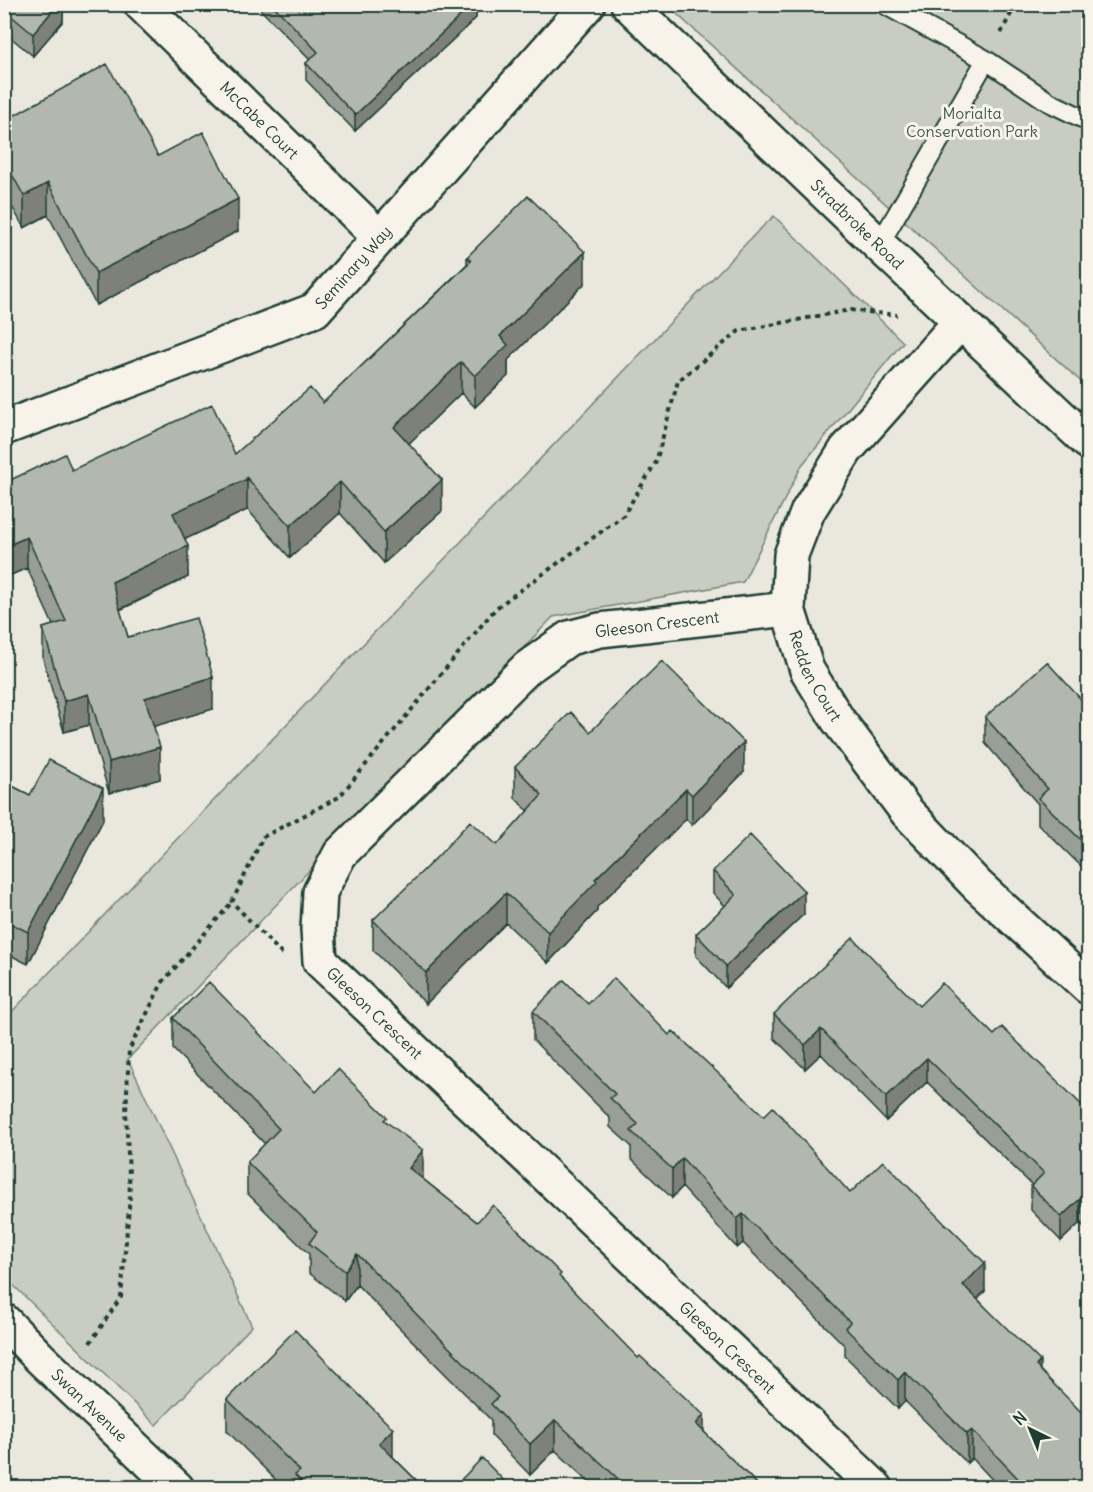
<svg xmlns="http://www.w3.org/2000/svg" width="1093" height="1492" viewBox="0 0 1093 1492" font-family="Delius,sans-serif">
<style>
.green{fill:#c8ccc1;stroke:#74847a;stroke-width:1.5}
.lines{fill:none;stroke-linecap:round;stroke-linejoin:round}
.lane-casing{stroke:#1f3d34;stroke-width:22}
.street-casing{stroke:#1f3d34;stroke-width:38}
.secondary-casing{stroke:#1f3d34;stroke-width:38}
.path{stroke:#1f3d34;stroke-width:4;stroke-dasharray:4.5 4.5;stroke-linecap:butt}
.lane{stroke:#f7f3e8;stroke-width:18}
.street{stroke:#f7f3e8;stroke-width:33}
.secondary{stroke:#f7f3e8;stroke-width:33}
.wall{fill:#999e96;stroke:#1f3d34;stroke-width:1.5}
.shaded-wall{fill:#7d817a;stroke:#1f3d34;stroke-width:1.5}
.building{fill:#b2b8ae;stroke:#1f3d34;stroke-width:1.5}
.labels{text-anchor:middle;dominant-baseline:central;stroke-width:6;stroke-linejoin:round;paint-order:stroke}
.park-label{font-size:16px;fill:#415a50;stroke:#f7f3e8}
.street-label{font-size:16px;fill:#1f3d34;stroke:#f7f3e8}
</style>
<rect width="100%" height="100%" fill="#eae8dd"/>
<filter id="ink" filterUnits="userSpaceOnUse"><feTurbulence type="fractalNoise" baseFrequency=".0167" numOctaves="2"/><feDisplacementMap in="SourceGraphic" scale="12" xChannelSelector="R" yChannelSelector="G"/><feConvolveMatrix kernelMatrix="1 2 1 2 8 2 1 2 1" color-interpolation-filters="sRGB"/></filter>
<g filter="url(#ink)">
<!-- green -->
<path class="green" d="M667 5H1088V388Z
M774 216 903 342 802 465 743 582 553 617 128 1059 252 1326 156 1425 5 1277 4 1020 757 232Z"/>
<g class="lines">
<!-- lane casing -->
<g class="lane-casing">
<path id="lane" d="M884 4 986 60 1049 102 1082 118H1088
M879 245 986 60"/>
</g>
<!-- street casing -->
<g class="street-casing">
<g id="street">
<path id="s1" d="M141 4 379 237"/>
<path id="s2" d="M960 322 846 450 808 511 791 555 788 609 807 670 838 720 907 812 977 885 1088 987"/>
<path id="s3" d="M4 428 315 310 588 4"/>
<path id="s4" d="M788 609 600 630 569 638 527 668 340 854 320 892 318 929 320 961 876 1488"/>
<path id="s5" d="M4 1321 40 1358 177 1488"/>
</g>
</g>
<!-- secondary casing -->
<g class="secondary-casing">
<g id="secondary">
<path id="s6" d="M628 4 879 245 1088 442"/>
</g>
</g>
<!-- path -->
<path class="path" d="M1001 33 1016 4
M282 954 232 902 263 837 339 797 496 608 623 516 656 462 678 381 739 331 850 310 897 315
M90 1343 121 1297 130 1196 126 1112 129 1050 162 983 232 902"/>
<!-- lane -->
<use href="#lane" class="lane"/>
<!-- street -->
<use href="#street" class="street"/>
<!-- secondary -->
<use href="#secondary" class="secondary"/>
</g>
<!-- wall -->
<path class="wall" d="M4 4H63V21L33 56 4 32Z
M255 4H476V18L355 131 306 80V63L310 60Z
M4 121 158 156 238 231 96 305 48 215 24 228 4 192Z
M467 257 585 283 508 360V376L475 407 461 393 409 443 442 511 384 563 340 513 290 558 247 509V510L185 539 188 577 120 610 128 637 213 709 154 726 160 779 109 793 89 725 64 732 43 659V628L53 625 27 568 4 578V483L72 470 235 454 323 403 467 264Z
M1089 708V860L1082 867 1038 824V804L985 743V717Z
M590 732 744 772 692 825 686 819 597 907V911L548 963 506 923 426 1004 373 950V920L497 845 528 811 515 798V767Z
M4 782 30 795 103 820 28 964 4 952Z
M713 871 804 914 726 988 696 956V934L725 906 713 893Z
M588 1004 669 1035 850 1193 985 1291 978 1299 1040 1371 1089 1488H1000L972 1458 967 1463 905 1401 898 1409 845 1356V1346L743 1243 737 1248 682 1187 672 1198 631 1159V1146L610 1127V1118L533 1040V1011Z
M919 1006 994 1035 1089 1112V1232L1080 1223 1061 1241 1031 1210V1186L1032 1185 927 1082 886 1121 821 1054 805 1069 774 1038V1014Z
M173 1018 316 1092 387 1122 423 1179 477 1222 561 1279 704 1432 761 1488H595L555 1450 530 1475 491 1435V1420L357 1285 345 1301 309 1273V1254L247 1193V1162L265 1144 173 1049Z
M227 1399 393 1457 424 1488H284L227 1431Z"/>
<!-- shaded-wall -->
<path class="shaded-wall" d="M58 4H63V21L33 56V34Z
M473 4H476V18L355 131V115Z
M48 183V215L24 228V196Z
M238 199V231L96 305V273Z
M585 252V283L508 360V376L475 407V376L500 336Z
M461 362V393L394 458V427Z
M247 479V510L173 545V513Z
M442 480V511L384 563V532Z
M340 482V513L290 558V526Z
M27 537V568L4 578V547Z
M188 546V577L112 613V582Z
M213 677V709L145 729V698Z
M89 694V725L64 732V701Z
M744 742V772L692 825V795Z
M160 747V779L109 793V762Z
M103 788V820L28 964V932Z
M686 789V819L597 907V911L548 963V932L595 879Z
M1089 834V860L1082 867V841Z
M804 891V914L726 988V966Z
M506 893V923L426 1004V973Z
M821 1029V1054L805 1069V1045Z
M927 1058V1082L886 1121V1097Z
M423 1150V1181L409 1168Z
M682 1158V1187L672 1198V1169Z
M1080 1199V1223L1061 1241V1217Z
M743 1214V1243L737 1248V1219Z
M357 1254V1285L345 1301V1271Z
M985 1263V1291L963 1314V1285Z
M1040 1361V1390L1036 1366Z
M905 1372V1401L898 1409V1380Z
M704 1415V1446L696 1424Z
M555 1420V1450L530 1475V1444Z
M393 1429V1461L379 1443Z
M972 1430V1458L967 1463V1434Z"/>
<!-- building -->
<path class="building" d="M4 4H58L33 34 4 10Z
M272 4H473L355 115 306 63 318 52Z
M107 64 158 156 203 132 238 199 96 273 48 183 24 196 4 160V121Z
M528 196 585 252 500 336 508 345 475 376 461 362 394 427 442 480 384 532 340 482 290 526 246 477 247 479 173 513 188 546 112 582 128 637 196 618 213 677 145 698 160 747 109 762 89 694 64 701 43 628 66 621 27 537 4 547V483L65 454 72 470 212 404 235 454 310 388 323 403 471 261 467 257Z
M662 661 744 742 692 795 686 789 595 879 597 881 548 932 506 893 426 973 373 920 439 855 470 821 497 845 542 795 515 767 571 712 590 732Z
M1047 662 1089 708V834L1082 841 1038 798 1048 789 985 717Z
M49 760 103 788 28 932 4 920V782L30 795Z
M750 835 804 891 726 966 696 934 736 895 713 871Z
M853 938 919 1006 942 983 994 1035 1002 1027 1089 1112V1208L1080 1199 1061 1217 1031 1186 1044 1173 927 1058 886 1097 821 1029 805 1045 774 1014Z
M614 978 669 1035 673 1031 764 1116 773 1107 850 1193 883 1161 946 1225V1224L985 1263 963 1285 1040 1361 1036 1366 1089 1420V1488H1027L972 1430 967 1434 905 1372 898 1380 845 1328 850 1322 743 1214 737 1219 682 1158 672 1169 631 1131 638 1124 610 1098 615 1094 533 1011 564 980 588 1004Z
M209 982 316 1092 338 1069 387 1117 384 1120 423 1150 409 1168 477 1222 493 1205 561 1274 559 1276 638 1358 640 1356 704 1415 696 1424 761 1488H628L555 1420 530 1444 491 1404 498 1397 357 1254 345 1271 309 1243 317 1232 247 1162 279 1129 173 1018Z
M295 1330 393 1429 379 1443 424 1488H307L295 1475 300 1471 227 1399Z
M482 1458 511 1488H453Z"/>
</g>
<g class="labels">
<!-- park labels -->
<g class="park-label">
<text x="972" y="113">Morialta<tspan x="972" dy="18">Conservation Park</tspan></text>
</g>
<!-- street labels -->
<g class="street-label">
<text stroke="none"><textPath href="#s1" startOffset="166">McCabe Court</textPath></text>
<text stroke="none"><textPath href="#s6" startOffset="318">Stradbroke Road</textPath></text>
<text stroke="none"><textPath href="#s3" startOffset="390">Seminary Way</textPath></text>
<text transform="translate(657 624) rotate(-7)">Gleeson Crescent</text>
<text stroke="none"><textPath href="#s2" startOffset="417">Redden Court</textPath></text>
<text stroke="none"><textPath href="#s4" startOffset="724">Gleeson Crescent</textPath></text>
<text stroke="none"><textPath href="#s4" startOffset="1210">Gleeson Crescent</textPath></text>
<text stroke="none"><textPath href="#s5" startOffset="120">Swan Avenue</textPath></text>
</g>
</g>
<!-- margin -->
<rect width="1093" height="1492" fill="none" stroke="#f7f3e8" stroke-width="24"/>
<rect x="12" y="12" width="1069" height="1468" fill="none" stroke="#1f3d34" stroke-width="2" filter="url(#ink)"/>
<!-- north arrow -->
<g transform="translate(1030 1429) rotate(317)" stroke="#f7f3e8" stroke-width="4.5" paint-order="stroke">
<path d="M0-4.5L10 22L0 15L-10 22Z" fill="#1f3d34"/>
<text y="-9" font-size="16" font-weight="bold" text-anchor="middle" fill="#1f3d34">N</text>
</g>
</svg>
